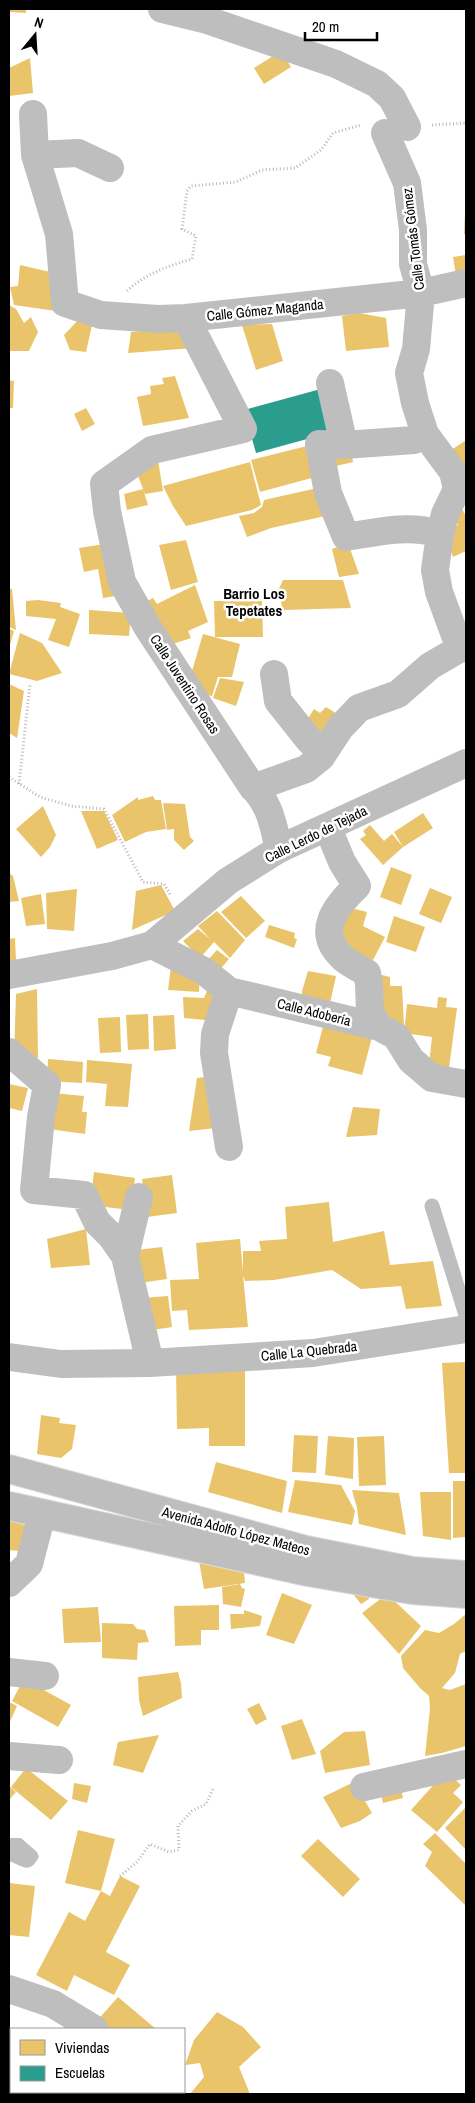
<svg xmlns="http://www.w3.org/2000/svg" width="475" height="2103" viewBox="0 0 475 2103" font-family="'Archivo Narrow',sans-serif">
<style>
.water{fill:#bebebe}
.homes{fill:#e9c46a}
.schools{fill:#2a9d8f}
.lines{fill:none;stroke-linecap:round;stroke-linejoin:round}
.primary-casing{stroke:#dbdbdb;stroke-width:30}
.path{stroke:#b9b9b9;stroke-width:3;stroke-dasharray:1 2.5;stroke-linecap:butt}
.service{stroke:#bebebe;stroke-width:15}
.minor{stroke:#bebebe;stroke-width:28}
.tertiary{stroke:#bebebe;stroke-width:28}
.primary{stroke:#bebebe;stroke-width:28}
.labels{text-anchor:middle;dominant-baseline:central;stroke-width:5;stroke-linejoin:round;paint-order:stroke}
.street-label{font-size:14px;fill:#000;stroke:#fff}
.neighbourhood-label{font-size:15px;font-weight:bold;fill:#000;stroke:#fff}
</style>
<rect width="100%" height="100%" fill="#fff"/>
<!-- water -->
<path class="water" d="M9 1838H21L37 1852 39 1857C29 1875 23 1866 9 1861Z"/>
<!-- homes -->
<path class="homes" d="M9 9H26V13L9 12Z
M281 51 291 67 264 84 254 68Z
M30 58 33 93 9 96V68Z
M465 212H466V234H464Z
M466 255V279L457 281 453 257Z
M20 265 59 274 56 311 14 305 10 287 18 286Z
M9 305 16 309 24 323 31 317 38 332 29 351H9Z
M359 313 386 318 389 347 346 351 342 316Z
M80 318 93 321 86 352 70 350 64 335Z
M272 324 283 361 256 370 242 325Z
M186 329 193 348 128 353 131 332Z
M175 376 189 418 143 426 137 397 151 394 150 386 164 384 162 378Z
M9 380 14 381 13 408H9Z
M86 408 95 424 82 431 74 414Z
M465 441 466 443V476L445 454Z
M311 445 319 476 260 492 251 460Z
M351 449 353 462 328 468 327 455Z
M158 460 163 491 145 494 135 468Z
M250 462 261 505 252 510 186 526 173 506 163 486Z
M322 487 330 515 271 528 247 537 239 516 254 513 262 507 264 500Z
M143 489 148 505 127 510 124 494Z
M463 510 466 517V551L453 557 443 530 458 525 454 514Z
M186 540 198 582 171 590 159 545Z
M111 543 122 595 103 598 98 569 84 572 79 548Z
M348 543 359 574 339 577 332 549Z
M283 580H343L351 608 283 610 278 591Z
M195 585 208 622 188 631 191 638 164 647 140 605 153 598 157 604Z
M9 589H12L16 630 9 627Z
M38 600 61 603 60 607 80 614 69 647 48 640 56 619 26 616V601Z
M214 601H262L263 637H215Z
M89 610 131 613 129 636 89 634Z
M9 629 14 631 9 648Z
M20 633 42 643 62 673 37 681 9 674Z
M203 634 240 644 232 677H218L212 696 197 693 189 681Z
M220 678 244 682 236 706 213 698Z
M9 684 24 691 17 738 9 733Z
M326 707 342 717 322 748 302 728 314 709 320 713Z
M153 796 155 800H161L166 829 146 832 125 842 112 815 138 797V800Z
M163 803 185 804 190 837 194 841 184 850 174 840V829L167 830Z
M43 806 56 835 50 847 41 857 16 829Z
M81 811H104L118 840 97 849Z
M423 813 433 828 403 847 383 865 360 839 366 835 363 831 370 825 384 841 392 834 403 847 394 832Z
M391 867 412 875 401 905 380 897Z
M9 873 13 876 19 901 9 902Z
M161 885 175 911 132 930 136 891Z
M430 888 452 897 441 923 419 914Z
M77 889 74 931 47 929 46 893Z
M41 894 45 924 26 926 21 898Z
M241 896 265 921 246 938 221 912Z
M343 906 367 912 363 926 385 937 373 960 365 957 331 934Z
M217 911 245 940 230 958 214 942 200 958 183 941 198 929 210 939 198 926Z
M394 916 425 927 416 952 386 942Z
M269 925 295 933 294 938 297 939 294 948 265 937Z
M15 938 16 960 9 962V939Z
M217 950 229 959 217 973 205 963Z
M171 966 200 973 199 992 168 990Z
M308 971 336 976 329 1008 302 999V991Z
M374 973 390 977V986H402L404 1026 373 1012Z
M210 983 226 993 215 1021 184 1018 183 997 204 998Z
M37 989 38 1058H14L16 994Z
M438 997 447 998 446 1007 457 1008 449 1068 429 1065 432 1037 404 1033 407 1004 437 1008Z
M148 1014 149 1049 128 1050 126 1015Z
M174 1015 176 1049 154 1051 153 1016Z
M120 1017 121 1052 100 1053 98 1018Z
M324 1023 372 1037 362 1075 328 1066 331 1057 316 1053Z
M48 1059 83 1062 82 1083 47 1081Z
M87 1060 132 1064 128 1107 105 1106 107 1084 86 1082Z
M216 1076 225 1127 189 1131 197 1078Z
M9 1084 28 1088 22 1111 9 1108Z
M53 1093 84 1096 82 1112H87L85 1134 49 1129Z
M353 1107 380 1109 377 1135 346 1137Z
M94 1172 135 1178 130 1210 90 1205Z
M172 1175 177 1213 147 1217 142 1179Z
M329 1202 333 1242 384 1231 390 1265 433 1261 442 1306 406 1309 401 1286 361 1289 332 1270 274 1280 245 1281 243 1275 248 1327 189 1330 187 1310 172 1311 170 1280 199 1279 196 1243 240 1239 243 1272V1251H261L259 1241 287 1239 285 1207Z
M86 1229 90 1265 51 1268 47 1239Z
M162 1247 167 1279 133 1284 128 1251Z
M168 1296 172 1327 146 1331 142 1298Z
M466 1362V1473H449L442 1363Z
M245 1367V1446H209V1428L177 1429 176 1368Z
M41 1415 60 1418 59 1423 76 1425 72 1449 61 1458 37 1454Z
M294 1435 318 1436 316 1473 292 1472Z
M328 1436 354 1438 353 1479 325 1475Z
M384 1436 386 1485 359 1486 357 1437Z
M216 1462 287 1481 282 1513 208 1492Z
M295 1480 341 1485 355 1511 352 1525 288 1512Z
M453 1481H466V1537L453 1538Z
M352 1490 399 1493 406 1535 359 1524 357 1508Z
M420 1492H451V1540L423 1536Z
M9 1520 33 1528 30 1552 9 1550Z
M197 1550 243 1558 245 1583 204 1589Z
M240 1584 242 1588 245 1589 241 1607 223 1604 222 1587Z
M367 1588 369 1599 361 1604 350 1590Z
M282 1593 312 1605 294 1644 266 1635Z
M387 1594 421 1626 399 1654 362 1613Z
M219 1605V1630H201V1645L175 1646 174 1606Z
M98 1607 101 1642 64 1643 62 1609Z
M244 1610 262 1616 260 1626 231 1629 230 1614H244Z
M466 1614V1651L460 1654 455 1673 442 1688 450 1690 466 1684V1746L442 1753 425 1756 430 1709 429 1696 420 1688 403 1668 401 1656 425 1630 439 1633 454 1624Z
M102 1623 133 1624 137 1629 145 1630 149 1642 138 1643 137 1660 102 1658Z
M178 1672 181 1683 182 1698 143 1716 139 1700 138 1677Z
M24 1679 71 1705 58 1727 12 1701Z
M9 1702 17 1706 9 1724Z
M259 1703 267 1719 256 1725 247 1709Z
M302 1719 316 1754 292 1760 281 1726Z
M365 1731 370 1765 325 1773 320 1751 344 1732Z
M159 1735 143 1773 113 1765 118 1742Z
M26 1768 68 1801 51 1820 11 1787Z
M446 1771 461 1785 453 1793 463 1802 437 1832 411 1810Z
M354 1782 372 1813 360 1821 341 1828 323 1797Z
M74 1783 91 1786 87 1803 72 1799Z
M9 1786 16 1792 9 1800Z
M400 1786 403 1798 383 1803 380 1790Z
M466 1807V1850L445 1828Z
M78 1830 115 1839 101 1891 110 1896 120 1876 140 1886 106 1952 130 1965 114 1995 74 1975 67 1991 36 1975 69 1912 85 1921 101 1891 65 1883Z
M435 1833 466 1864V1906L425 1866 432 1852 423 1844Z
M318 1839 360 1879 343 1897 301 1856Z
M9 1883 35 1886 29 1937 9 1935Z
M118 1997 156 2029H103L95 2023Z
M217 2012 243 2027 261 2047 239 2067 250 2094H190L204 2077 200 2063 185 2065 194 2040Z"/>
<!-- schools -->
<path class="schools" d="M328 387 340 430 256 453 244 410Z"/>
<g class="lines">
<!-- primary casing -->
<g class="primary-casing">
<path id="primary" d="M9 1469 306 1550 413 1571 466 1575
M9 1506 308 1572 412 1590 466 1594"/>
</g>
<!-- path -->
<path class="path" d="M432 125 466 123
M127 291C145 274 168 266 192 259L196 236 182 229 187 191 191 186 236 182 262 170 295 168 321 150 333 133 361 125
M9 777 40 797 71 806 104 809 143 882 164 884 171 896
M19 784 30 684
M120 1876 137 1862 150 1844 169 1852 179 1850 178 1826 192 1811 206 1804 213 1789"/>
<!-- service -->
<path class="service" d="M432 1206 466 1315"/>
<!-- minor -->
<path class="minor" d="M162 9 207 20 336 64 377 84 392 98 407 127
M33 114 35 155
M110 168 78 153 35 155 59 234 65 303 101 315 158 319 186 318 421 293 466 283
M186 318 243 429 152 450 104 484 107 511 122 582 148 628 251 785C271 806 272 821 279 849
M330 383 344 445 319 444 328 493 346 537C377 532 408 524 440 534L445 514 457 489 453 472 425 434 415 403 409 373 416 349 421 293 413 264V230L407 183 385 133
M344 445 414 440 425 434
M440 534 435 570 439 592 460 649
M274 674 278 701 309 740 323 754
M253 788 306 769 321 757 340 728 359 708 398 694 430 666 466 645
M328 828 342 862 357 886C335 907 315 932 343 958 350 964 359 968 367 973L369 984 370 1012 379 1027
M152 945 204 971 229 991 379 1027 396 1036 411 1060 432 1078 466 1084
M229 991 215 1034 214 1053 229 1147
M9 1052 47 1085 41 1117 34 1190 84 1195 97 1222 111 1236 125 1256
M139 1197 125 1256 150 1363
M9 1357 61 1364 150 1363 313 1353 466 1329
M9 1583 29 1564 42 1514
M9 1672 45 1676
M9 1756 59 1760
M364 1787 466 1764
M9 1989 53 2004 94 2029
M155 2092 156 2094"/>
<!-- tertiary -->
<path class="tertiary" d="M9 975 112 956 152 945 228 881 279 849 466 763"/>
<!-- primary -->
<use href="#primary" class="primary"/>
</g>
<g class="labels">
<!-- street labels -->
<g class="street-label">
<text transform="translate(413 239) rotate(-97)">Calle Tomás Gómez</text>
<text transform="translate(265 310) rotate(-6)">Calle Gómez Maganda</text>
<text transform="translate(185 684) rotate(57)">Calle Juventino Rosas</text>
<text transform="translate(316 834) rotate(-26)">Calle Lerdo de Tejada</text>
<text transform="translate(314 1012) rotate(14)">Calle Adobería</text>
<text transform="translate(309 1351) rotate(-6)">Calle La Quebrada</text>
<text transform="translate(236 1531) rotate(15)">Avenida Adolfo López Mateos</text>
</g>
<!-- neighbourhood labels -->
<g class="neighbourhood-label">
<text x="254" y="593">Barrio Los<tspan x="254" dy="17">Tepetates</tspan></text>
</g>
</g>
<!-- border -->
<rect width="475" height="2103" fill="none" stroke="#000000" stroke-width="20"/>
<!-- legend -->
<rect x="10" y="2028" width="175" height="65" fill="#ffffff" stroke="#999999"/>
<rect x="20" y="2040" width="25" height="15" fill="#e9c46a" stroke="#999999"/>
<text x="55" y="2053" font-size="15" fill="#000000">Viviendas</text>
<rect x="20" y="2066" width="25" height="15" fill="#2a9d8f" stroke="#999999"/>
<text x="55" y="2078" font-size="15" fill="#000000">Escuelas</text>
<!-- north arrow -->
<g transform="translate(35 35) rotate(18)" stroke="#ffffff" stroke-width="4" paint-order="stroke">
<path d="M0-4L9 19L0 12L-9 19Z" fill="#000000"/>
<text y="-8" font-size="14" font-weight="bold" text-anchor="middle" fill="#000000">N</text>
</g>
<!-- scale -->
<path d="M305 32v8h72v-8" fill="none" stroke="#000000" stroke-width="2.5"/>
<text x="312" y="32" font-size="15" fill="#000000" stroke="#ffffff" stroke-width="4" paint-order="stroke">20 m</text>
</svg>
